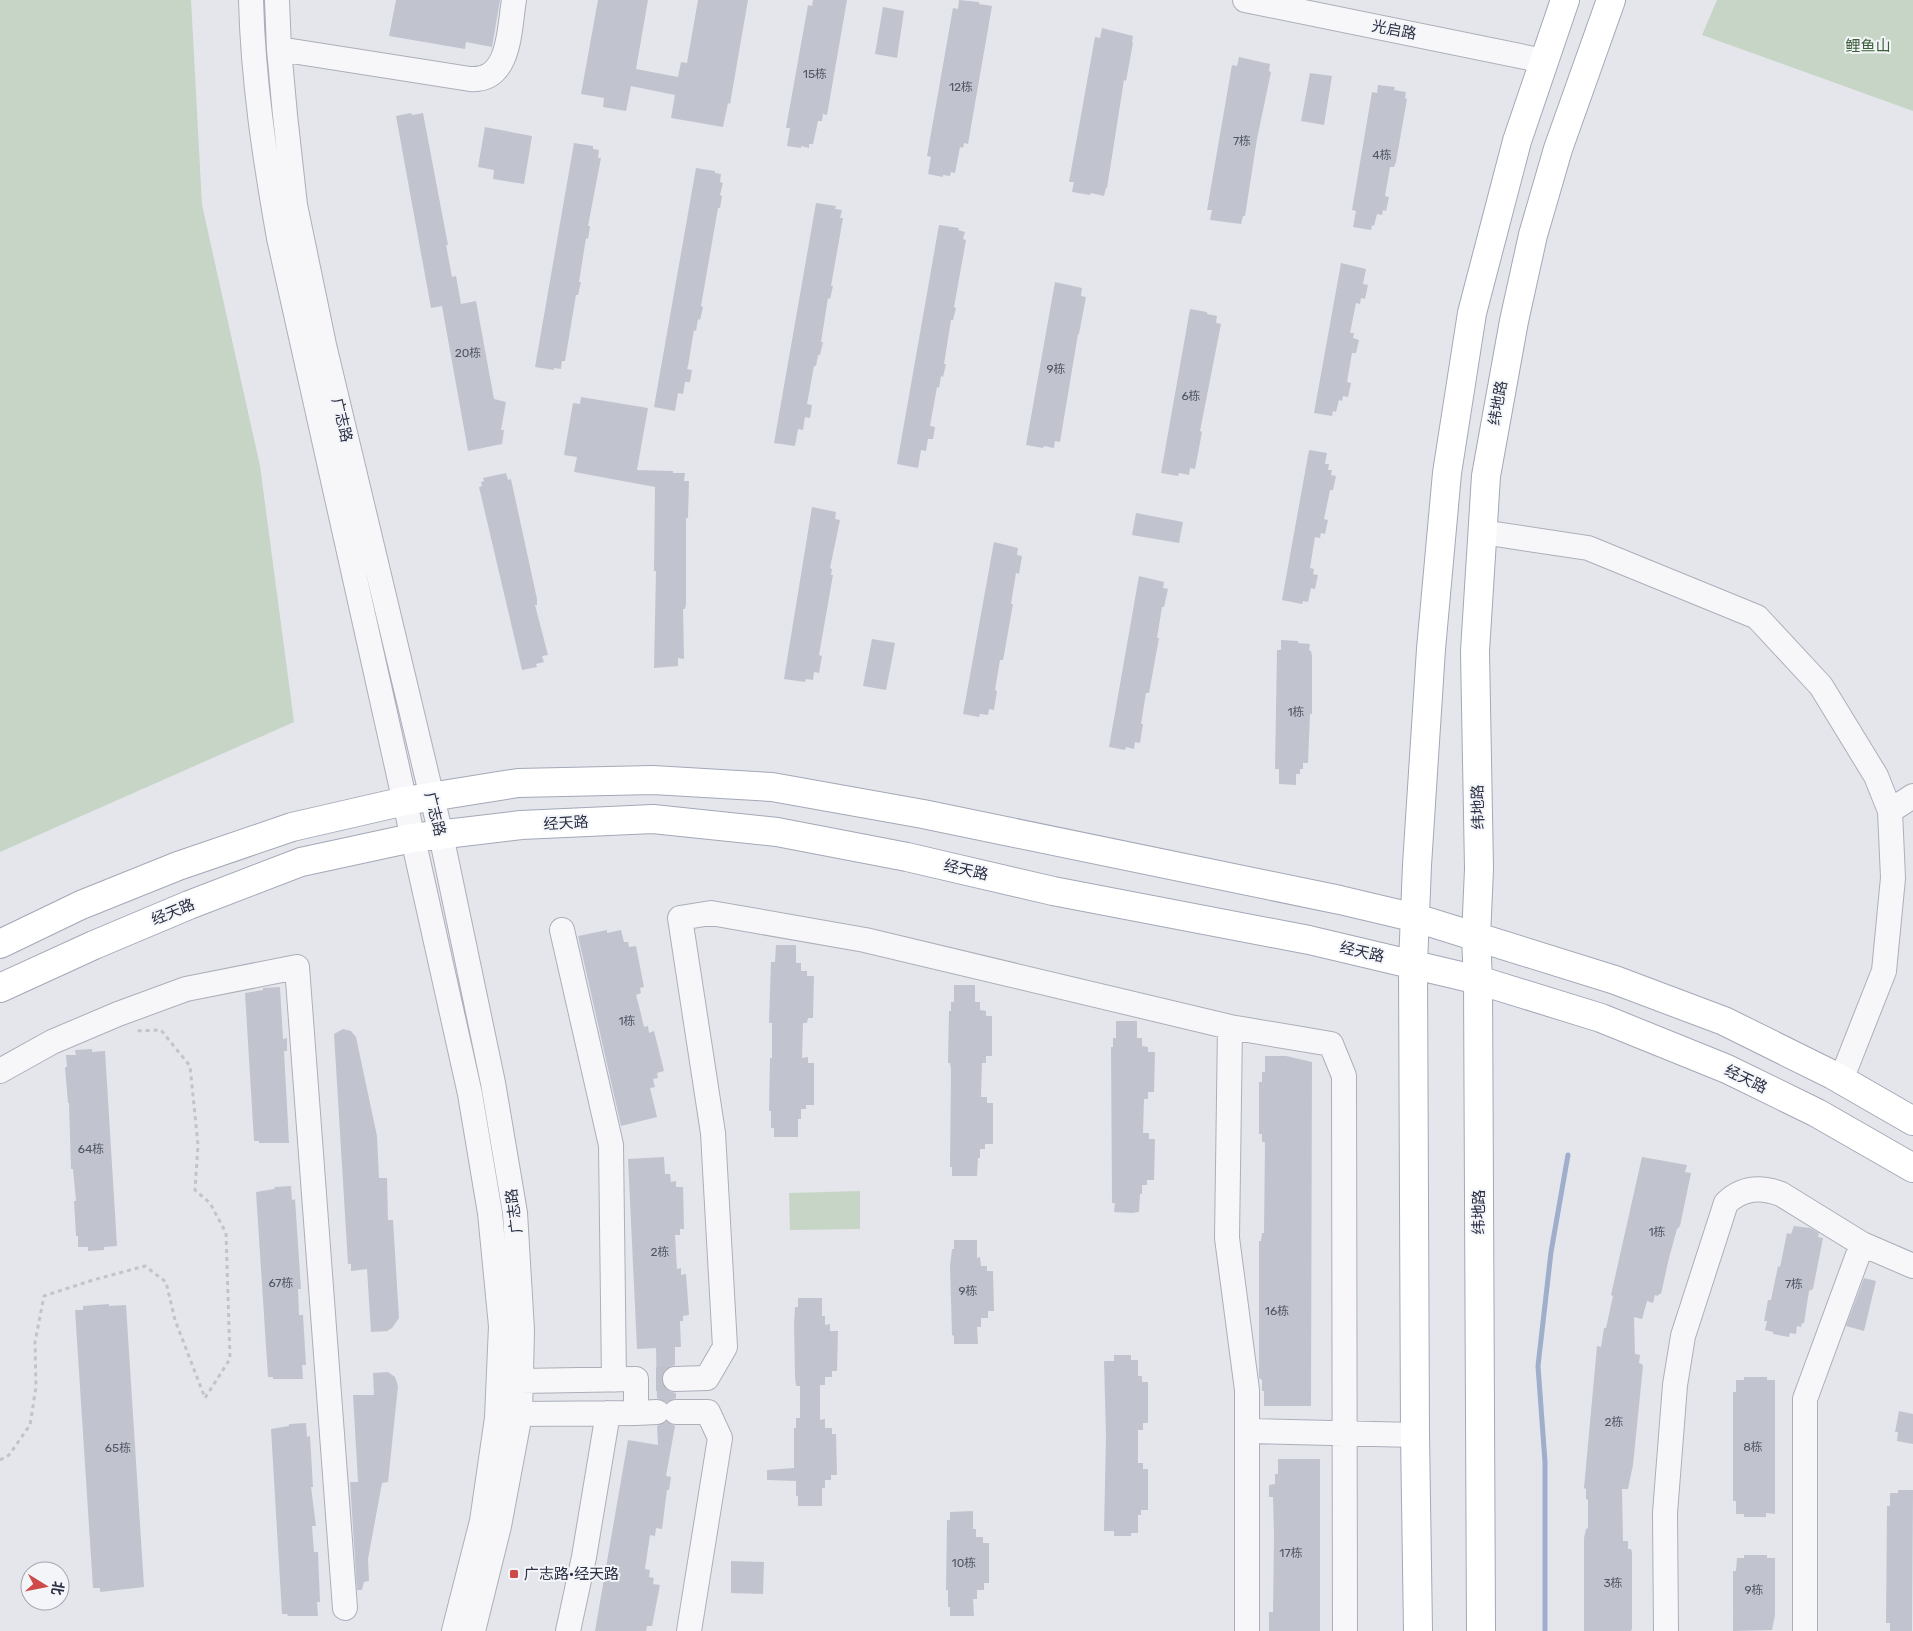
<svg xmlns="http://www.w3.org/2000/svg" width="1913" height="1631" viewBox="0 0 1913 1631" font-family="Rubik,'Noto Sans SC',sans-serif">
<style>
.green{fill:#c6d5c5}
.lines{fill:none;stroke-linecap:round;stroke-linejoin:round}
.stream{stroke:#9faecb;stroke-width:5}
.building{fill:#c1c4ce}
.minor-tunnel{stroke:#bfc2ca;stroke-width:24;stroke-dasharray:24 12;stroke-linecap:butt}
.minor-casing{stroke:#acafba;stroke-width:26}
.major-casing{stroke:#a3a8b7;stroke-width:30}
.path{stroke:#c2c3cb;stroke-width:3;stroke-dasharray:4 4;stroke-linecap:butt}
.minor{stroke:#f7f7fa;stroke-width:24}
.major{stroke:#fff;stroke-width:28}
.poi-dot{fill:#cf4b4a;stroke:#f4f5f9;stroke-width:2}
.labels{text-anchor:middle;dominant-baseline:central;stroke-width:4;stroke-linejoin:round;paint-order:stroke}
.number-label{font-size:12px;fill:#505566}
.street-label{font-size:15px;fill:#2b3044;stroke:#f4f5f9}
.park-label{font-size:15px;fill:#3a6038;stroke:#f4f5f9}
.poi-label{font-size:15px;fill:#2b3044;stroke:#f4f5f9;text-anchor:start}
</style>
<rect width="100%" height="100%" fill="#e4e6ec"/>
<!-- green -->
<path class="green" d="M0 0H191L202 205 260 466 294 722 0 852Z
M1717 0H1913V111L1702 35Z
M860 1191V1229L790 1230 789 1193Z"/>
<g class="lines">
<!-- stream -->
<path class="stream" d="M1545 1631V1462L1538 1366 1551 1252 1568 1155"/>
</g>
<!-- building -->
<path class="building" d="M396 0H500L492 47 466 42 465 49 389 36Z
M598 0H648L636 69 678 77 681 62 687 63 698 0H748L730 104 728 103 723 127 671 118 675 95 631 86 626 111 603 107 604 98 581 94Z
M813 0H847L827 115 823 114 822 121H818L813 144H809V148L801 146V148L787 146 790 128H786L808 5 812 6Z
M959 0 979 2V4L992 6 968 144 964 143 963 148 960 147 955 173 951 172 950 176 943 175V177L928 174 931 157 927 156 953 8 958 9Z
M883 7 904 11 897 58 875 54Z
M1102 28 1133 36 1132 42 1133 43 1126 81 1124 80 1107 188H1106L1104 196 1091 193 1090 195 1072 192 1074 182H1069L1095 37 1100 38Z
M1239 57 1270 64 1269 71 1271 72 1257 139 1245 216H1243L1241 224 1210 220 1212 210H1207L1232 65 1237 66Z
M1310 73 1332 76 1324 125 1301 121Z
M1378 85 1395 87 1394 90 1406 92 1405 98 1407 99 1396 162 1394 167H1390L1385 196 1389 197 1386 211 1383 210 1382 215 1377 214 1374 226 1372 225 1371 230 1353 227 1356 211 1352 210 1372 92 1377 93Z
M411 113 412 115 423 113 448 245H446L452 277 456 276 461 304 476 301 494 399 506 402 501 430H504L502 444 468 451 442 306 431 308 396 116Z
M485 127 532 136 524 184 493 179 494 170 478 167Z
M574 143 593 146V149L599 150 598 158H601L588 226H590L588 239 586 238 579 282H581L578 295H576L565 361H562L561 369 554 368V370L535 367Z
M696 168 715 171V173L721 174 720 182 723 183 720 195 722 196 720 208H718L701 306 703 307 700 320 698 319 696 331 694 330 688 366 687 369 692 370 690 382H685L683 394 678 393 675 411 654 407Z
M816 203 836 206 835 209 842 210 840 218H843L831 286H833L830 299 828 298 821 342H823L820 355H818L816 366H814L807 404 812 405 810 418 805 417 803 430 798 429 795 446 774 443Z
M939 225 959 228 958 230 965 232 963 239 966 240 954 307 956 308 953 320H951L944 364H946L943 377 941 376 939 388 937 387 930 426 935 427 933 439H928L926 451 921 450 918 468 897 464Z
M1341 263 1366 269 1363 284 1368 285 1365 299 1361 298 1360 304 1356 303 1350 333H1354L1353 338 1359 340 1356 353H1352L1347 382 1351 383 1348 397 1343 396 1342 401 1339 400 1336 412 1333 411 1332 416 1314 413Z
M1055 282 1082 288 1081 296 1086 297 1079 334H1078L1060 442 1055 441 1054 448 1044 446 1043 448 1026 445Z
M1190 309 1207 312V314L1217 316 1216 323 1221 324 1200 431 1202 432 1195 469 1190 468 1189 475 1179 473 1178 476 1161 473Z
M581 397 648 408 637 470 673 471V473H685L684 481H689L688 518H686V604L685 609H683L684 659 678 658V666L654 668 656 571H654L655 487 574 472 577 457 564 455 573 403 580 404Z
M1309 450 1327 453 1325 464H1329L1328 470H1332L1331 475 1336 476 1333 490H1330L1324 519 1328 520 1325 534 1321 533 1320 538 1315 537 1310 568 1314 569 1313 574 1318 575 1315 589 1311 588 1308 602 1303 601 1302 604 1282 600Z
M506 473 508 480 511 479 537 599V605H535L548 655 542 656 544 662 536 664 537 667 522 670 479 487 482 486 481 482 484 481 483 478Z
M812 507 836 512 835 519 840 520 830 568 832 569 831 575H833L819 655 822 656 819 673 814 672 813 680 806 679 805 682 784 679Z
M1136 513 1183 522 1179 543 1132 535Z
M994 542 1018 548 1017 555 1022 556 1019 574 1016 573 1011 604H1013L1004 655 1003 660H1000L995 690 997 691 994 710 989 709 988 715 980 714 979 717 963 714Z
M1139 576 1164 582 1163 588 1168 589 1164 607H1162L1157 638H1159L1150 688 1149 693H1146L1141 724H1143L1140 743 1135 742 1134 749 1126 747 1125 750 1109 747Z
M872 639 895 643 886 690 863 686Z
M1281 640 1298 641V643L1310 644 1309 650 1311 651 1312 656V714H1310L1308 763H1303V769H1300V774H1296V785L1279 784V769H1275L1277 650H1281Z
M607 930V933L621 930 624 942H628L629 947 636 946 644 987 640 988 641 993 636 995 640 1010 644 1027 648 1026 649 1033 654 1031 664 1071 657 1073 658 1078 653 1079 655 1087 650 1088 657 1117 621 1126 578 936Z
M776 945H796V963H801V971H807V976H814L813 1018H808L807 1023H803L802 1058 808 1057V1063H814V1105H806V1109H801V1119H798V1137H774V1128H771V1111H769L770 1058H772V1023H769L771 962H775Z
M954 985H975V1002H980V1010L986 1011V1016H992V1056H986V1063H982L981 1097H987V1103H993V1144H985V1149H980V1158H978L977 1176H952V1167H950L951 1069 950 1063H948L949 1011H951V1002H954Z
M280 987 283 1039 287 1038V1051H284L289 1143H259V1141H254L245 993 263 990V988Z
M1116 1021H1137V1038H1142V1046L1148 1047V1052H1155L1154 1092H1148V1099H1144L1143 1133H1149V1139H1155L1154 1180H1147V1185H1142V1194H1140L1139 1212 1132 1213 1114 1212 1115 1203H1112L1111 1047H1113V1038H1116Z
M343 1029 351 1031 356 1037 377 1136 379 1178H387L388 1220H393L399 1318 392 1328 387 1331 371 1332 367 1269 351 1271V1264H348L334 1034Z
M92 1049V1052L105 1051 117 1246 104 1247V1250L88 1251V1247H78V1236H76L74 1201H76L73 1169H71L69 1103H68L65 1067H67L66 1055H76L75 1050Z
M1265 1056H1286L1312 1062 1311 1406H1264V1391H1262V1380L1259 1378V1241H1261L1262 1233H1264L1265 1142H1262V1134H1259V1082H1262V1072H1265Z
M664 1157 665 1174H670L671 1182 676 1181V1187H683L684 1229H680V1235H675L677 1269 681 1268V1275L686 1274 689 1315 683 1316V1321H680L681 1347H675V1365L667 1368 663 1373 661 1380 664 1387 669 1391 676 1393V1398L667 1403 657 1398 656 1348 637 1349 628 1159Z
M1642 1157 1687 1165 1685 1172 1691 1173 1680 1226 1677 1229 1669 1258 1661 1294H1659L1658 1296 1655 1295 1653 1303 1647 1301 1642 1319 1634 1317 1635 1354 1640 1355 1639 1363 1642 1364 1643 1366 1633 1465 1628 1489H1622L1623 1541H1628V1549H1631L1632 1552V1629L1631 1631H1584V1538L1586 1529 1588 1528V1500L1586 1499V1489L1584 1488 1597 1346 1601 1347 1604 1328H1606L1613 1296 1611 1295Z
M291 1186 292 1200 295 1199 301 1289H298L299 1315H303L306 1365H302L303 1379H273V1377H268L256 1192 274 1189 275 1187Z
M1794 1226 1810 1228 1819 1233 1818 1237 1823 1238 1813 1289 1809 1291 1804 1323H1802L1801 1327 1797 1326 1796 1334 1790 1333 1789 1337 1773 1334V1332L1765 1330 1767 1321H1764L1768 1300H1771L1778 1266 1780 1267 1787 1233 1791 1234Z
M954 1240H977V1258L980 1257 981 1266H987V1271H993L994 1311H988V1318H981V1327H977L978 1344H954V1336L952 1335 950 1266 952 1249H954Z
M1864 1278 1876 1281 1864 1331 1846 1326Z
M798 1298H822V1316H825V1325L830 1324V1331H838L837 1371H832V1377H825V1385H820V1420L825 1419V1428H832V1434H836L837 1475H831V1480H825V1488H822V1506H798V1496H796V1481L767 1480V1470L794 1468V1428H796V1418H800V1386H796L795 1377 794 1325 795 1307H798Z
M109 1304V1306L126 1305 144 1587 100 1592V1588H93L75 1310H83V1306Z
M1114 1355H1131V1360H1138V1376H1142V1382H1148V1423H1143V1430H1138V1463H1143V1469H1148V1510H1141V1515H1138V1533H1131V1536H1114V1531H1104L1106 1435 1104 1361H1114Z
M388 1372 395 1377 398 1386 388 1482 382 1483 368 1559 369 1581 364 1582 362 1590H357L350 1482H358L353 1395H374L373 1373Z
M1744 1377H1767V1380H1775V1514L1766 1513V1517H1744V1514H1736V1501H1733V1392H1736V1380H1744Z
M1899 1411 1913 1414V1444L1897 1441 1898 1432H1895Z
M667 1421 675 1426 666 1476 671 1477 669 1490H667L662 1529 656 1528 655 1536 650 1535 645 1569 650 1570 649 1577 654 1578 653 1584 660 1585 652 1626H647L646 1631H595L628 1440 658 1445 657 1426Z
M306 1423 307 1437 310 1436 313 1487H311L316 1526H312L314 1552H318L320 1602H317L318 1616H288L287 1614H282L271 1429 289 1426V1424Z
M1278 1459H1320V1631H1269V1612H1273L1274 1535 1273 1497H1269V1485L1275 1484V1474H1278Z
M1898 1490H1913L1912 1631H1890V1623H1886L1887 1506H1890V1493H1898Z
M973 1511V1529H976V1537H983V1543H989V1583H984V1590H977V1599H973L974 1616H950V1607H948V1590H946L947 1520H950V1512Z
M1744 1555H1767V1558H1775V1615L1772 1630 1733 1631V1612L1734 1611H1733V1571H1736L1737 1558H1744Z
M731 1561 764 1562 763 1594 731 1593Z"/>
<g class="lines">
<!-- minor-tunnel -->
<path class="minor-tunnel" d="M656 1379H675"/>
<!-- minor casing -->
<g class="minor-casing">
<path id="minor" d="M251 0C253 80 265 159 279 238L470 1094 490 1213 501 1326 497 1418 482 1521 454 1631
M277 0 279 49 285 115 295 205 324 345 441 835 493 1083 515 1213 522 1330 520 1414 499 1526 473 1631
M1245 0 1544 61
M279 49 470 79C511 82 509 28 514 0
M1482 532 1588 548 1757 617 1821 686 1876 776 1890 811 1893 878 1884 971 1841 1080
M1890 811 1913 796
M562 930 611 1145 614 1380
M1230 1027 1227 1238 1247 1390V1631
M0 1071 52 1042 118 1014 186 989 297 967 345 1608
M675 1379 707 1378 725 1347 713 1133 680 918 711 913 865 940 1230 1027 1331 1044 1344 1076 1345 1631
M676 1412H708L720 1438 689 1631
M636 1413 657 1412
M520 1414 636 1413V1379L521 1381
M1247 1431 1415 1435
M568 1631 584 1557 608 1413
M1666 1631 1665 1513 1675 1385 1683 1336 1726 1203C1742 1188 1760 1186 1781 1194L1862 1244 1913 1266
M1805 1631V1399L1862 1244"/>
</g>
<!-- major casing -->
<g class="major-casing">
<path id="major" d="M0 944 81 905 178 866 292 827 405 801 518 783 653 780 772 787 923 814 1340 900 1416 918 1615 980 1724 1021 1833 1075 1913 1121
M0 988 94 945 189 905 301 862 412 838 521 825 653 819 777 832 907 857 1053 891 1309 940 1478 980 1601 1018 1727 1069 1817 1113 1913 1168
M1418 1631 1415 1435 1413 964 1417 865 1431 649 1447 473 1472 313 1517 141 1565 0
M1481 1631 1478 980 1476 937 1479 869 1475 651 1486 476 1514 321 1533 235 1558 149 1611 0"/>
</g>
<!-- path -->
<path class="path" d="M0 1460 9 1455 30 1425 36 1387 35 1342 44 1296 93 1280 145 1266 166 1282 175 1320 205 1398 230 1359 226 1233 210 1203 195 1190 198 1145 190 1066 161 1030 134 1031"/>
<!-- minor -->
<use href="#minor" class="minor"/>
<!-- major -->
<use href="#major" class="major"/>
</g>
<!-- markers -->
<rect class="poi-dot" x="509" y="1569" width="10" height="10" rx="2.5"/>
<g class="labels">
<!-- number labels -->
<g class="number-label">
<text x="815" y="74">15栋</text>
<text x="961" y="87">12栋</text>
<text x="1242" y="141">7栋</text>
<text x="1382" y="155">4栋</text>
<text x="468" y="353">20栋</text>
<text x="1056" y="369">9栋</text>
<text x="1191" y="396">6栋</text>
<text x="1296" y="712">1栋</text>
<text x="627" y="1021">1栋</text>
<text x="91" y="1149">64栋</text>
<text x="1657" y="1232">1栋</text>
<text x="660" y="1252">2栋</text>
<text x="281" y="1283">67栋</text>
<text x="1794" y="1284">7栋</text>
<text x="968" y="1291">9栋</text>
<text x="1277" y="1311">16栋</text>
<text x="1614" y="1422">2栋</text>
<text x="1753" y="1447">8栋</text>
<text x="118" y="1448">65栋</text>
<text x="1291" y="1553">17栋</text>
<text x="964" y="1563">10栋</text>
<text x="1613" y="1583">3栋</text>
<text x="1754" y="1590">9栋</text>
</g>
<!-- street labels -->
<g class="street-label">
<text transform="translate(1394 30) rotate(11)">光启路</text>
<text transform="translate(1498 403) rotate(-80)">纬地路</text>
<text transform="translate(342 420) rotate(77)">广志路</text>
<text transform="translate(1478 807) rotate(-91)">纬地路</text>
<text transform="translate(435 814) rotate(76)">广志路</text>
<text transform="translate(566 823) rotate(-3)">经天路</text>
<text transform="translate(966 870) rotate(13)">经天路</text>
<text transform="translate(173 912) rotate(-22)">经天路</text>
<text transform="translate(1362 952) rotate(13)">经天路</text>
<text transform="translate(1746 1079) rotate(26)">经天路</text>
<text transform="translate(514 1211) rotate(-97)">广志路</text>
<text transform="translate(1479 1212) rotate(-90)">纬地路</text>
</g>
<!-- park labels -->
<g class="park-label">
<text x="1868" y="46">鲤鱼山</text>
</g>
<!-- poi labels -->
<g class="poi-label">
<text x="524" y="1574">广志路·经天路</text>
</g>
</g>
<!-- north arrow -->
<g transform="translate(45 1586) rotate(100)"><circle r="24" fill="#f4f5f9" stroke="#a4a6b1"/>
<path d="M0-4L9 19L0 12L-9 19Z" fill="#cf4b4a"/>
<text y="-8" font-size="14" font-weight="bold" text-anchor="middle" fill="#2b3044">北</text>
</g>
</svg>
